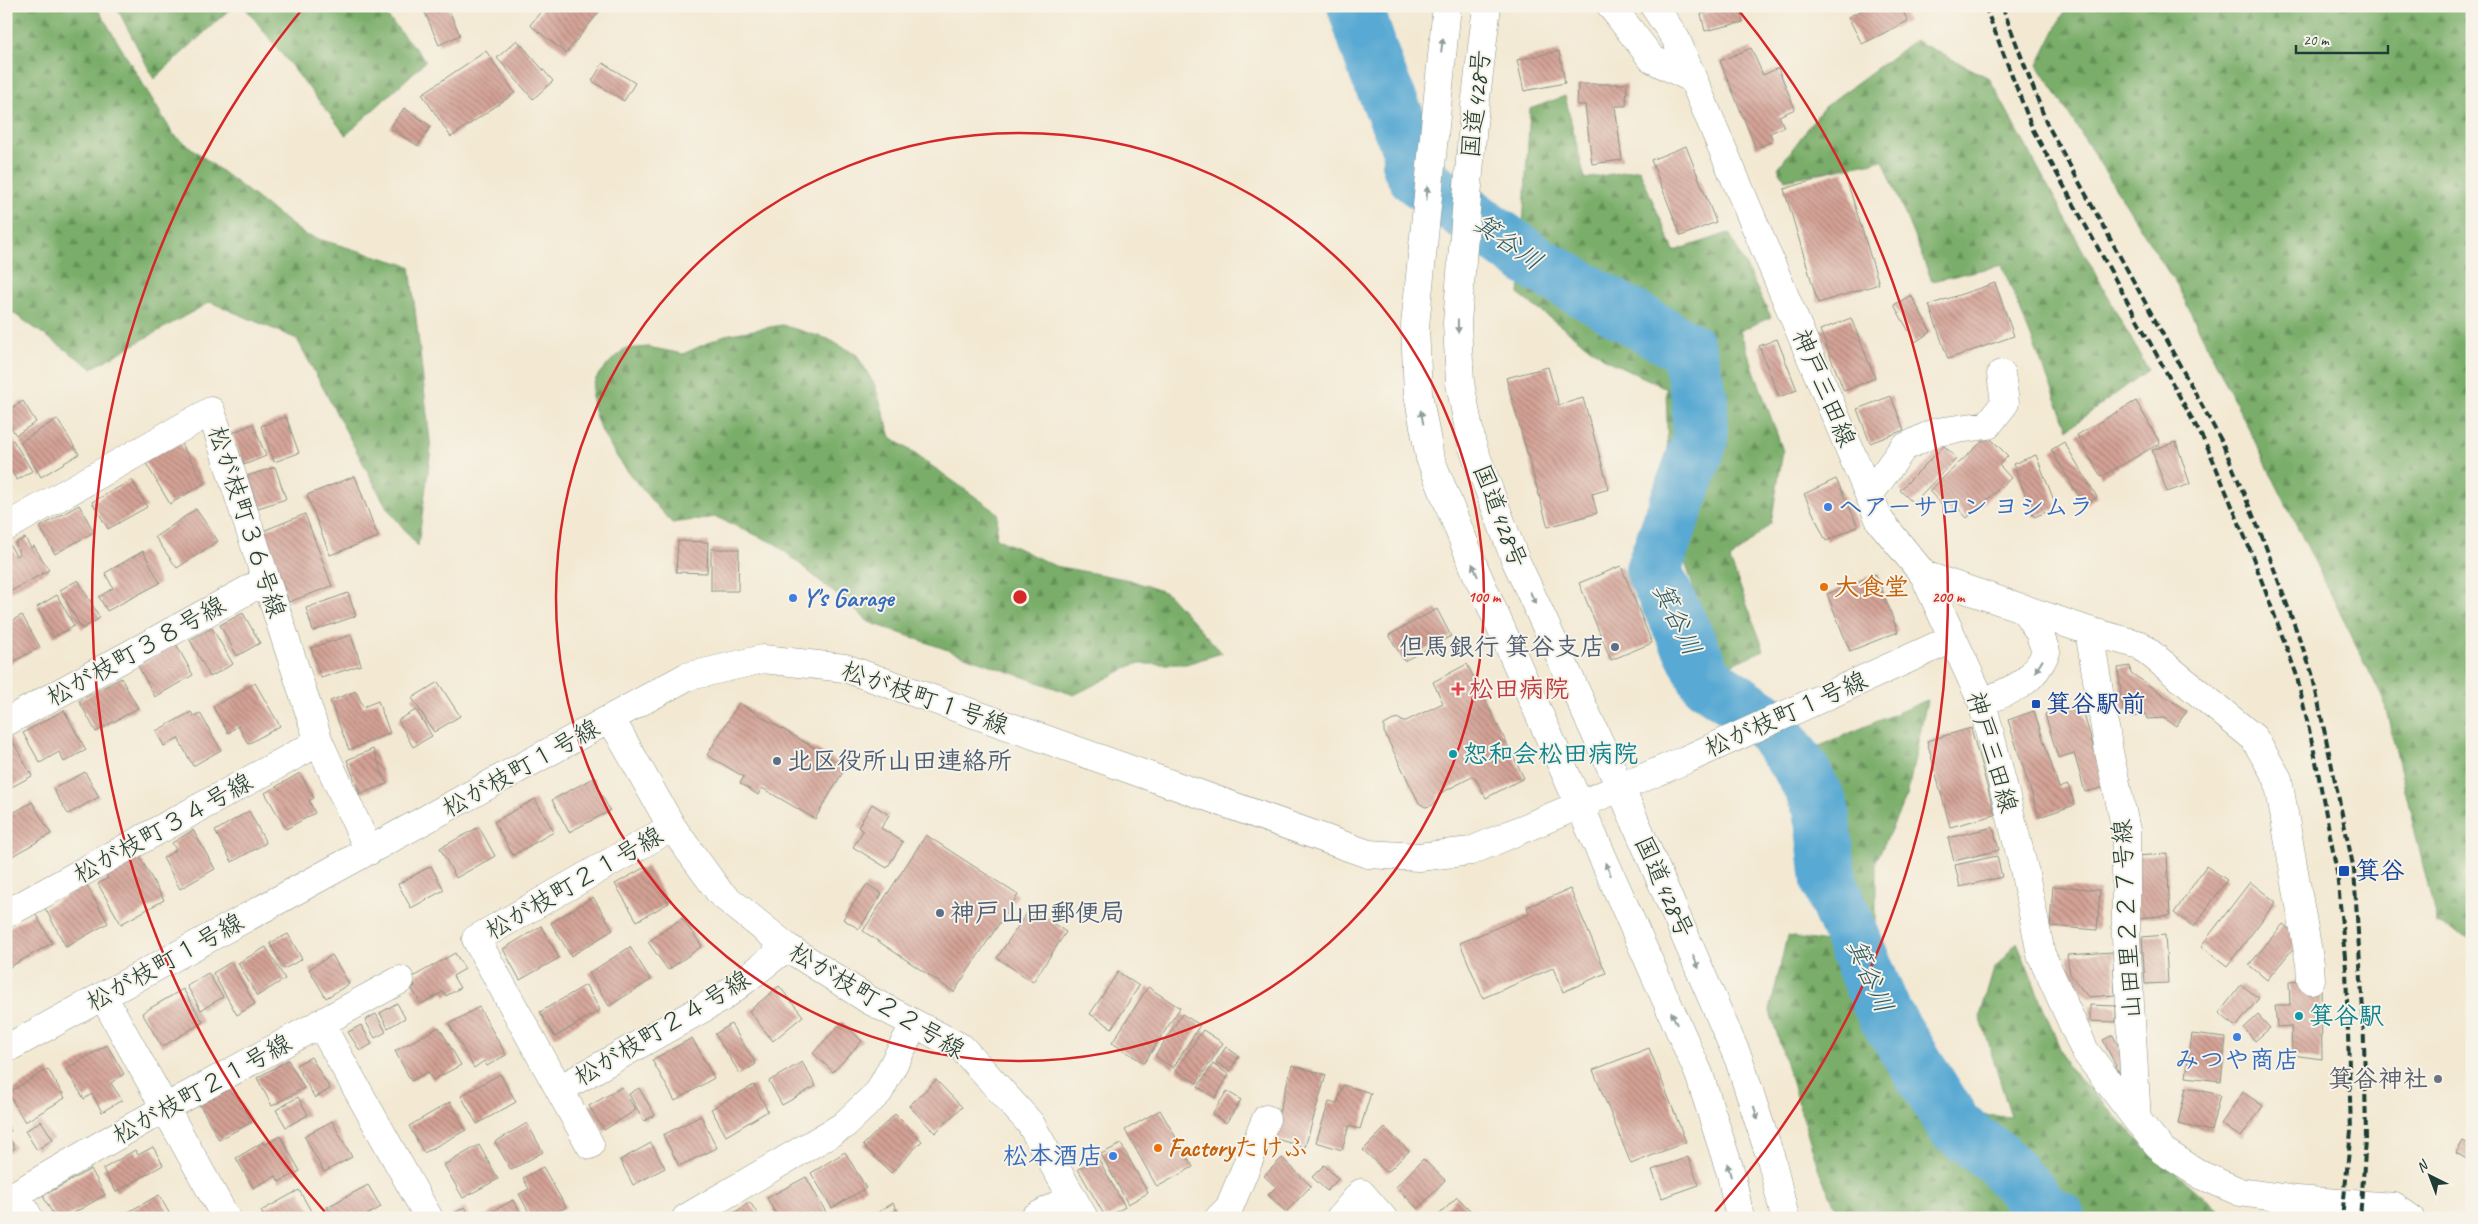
<svg xmlns="http://www.w3.org/2000/svg" width="2478" height="1224" font-family="Caveat,'Klee One',sans-serif">
	<defs>
		<pattern id="forest-firs" width="22" height="20" patternUnits="userSpaceOnUse" patternTransform="scale(1.25)"><rect width="22" height="20" fill="#79ad69"/><path d="M5 1l3.5 6h-7zM16 11l3.5 6h-7z" fill="#638e57"/></pattern>
		<pattern id="building-back-hatch" width="6" height="6" patternUnits="userSpaceOnUse" patternTransform="scale(1.25)"><rect width="6" height="6" fill="#d4a195"/><path d="M-1 5l2 2M0 0l6 6M5-1l2 2" fill="none" stroke="#ab847a"/></pattern>
	</defs>
	<rect width="100%" height="100%" fill="#f7f3e8"/>
	<filter id="ink" filterUnits="userSpaceOnUse"><feTurbulence type="fractalNoise" baseFrequency=".02" numOctaves="2"/><feDisplacementMap in="SourceGraphic" scale="10" xChannelSelector="R" yChannelSelector="G"/><feConvolveMatrix kernelMatrix="1 2 1 2 8 2 1 2 1" color-interpolation-filters="sRGB"/></filter>
	<filter id="wash" filterUnits="userSpaceOnUse"><feTurbulence type="fractalNoise" baseFrequency=".0096" numOctaves="4" result="noise"/><feDisplacementMap in="SourceGraphic" scale="20" xChannelSelector="R" yChannelSelector="G"/><feGaussianBlur stdDeviation="1.12" result="paint"/><feColorMatrix in="noise" values="0 0 0 0 0 0 0 0 0 0 0 0 0 0 0 0 0 1.4 0 .05"/><feComposite in="paint" operator="in"/></filter>
	<g filter="url(#wash)">
		<rect width="100%" height="100%" fill="#f3e9d3"/>
		<path fill="url(#forest-firs)" stroke="#4c754e" d="M6 6H96L173 134 305 235 410 266 431 449 418 546 387 508 297 339 210 302 92 368 6 308Z
			M116 6H233L154 79Z
			M244 6H378L426 61 346 135Z
			M2067 6H2450L2472 11V939L2437 924 2384 701 2179 289 2038 65Z
			M1915 40 1989 78 2148 370 2068 429 2002 265 1932 281 1883 160 1785 180 1778 168 1824 107Z
			M1565 96 1585 179 1639 169 1674 251 1729 233 1771 317 1740 331 1783 451 1771 523 1730 560 1764 650 1721 669 1685 562 1646 540 1668 464 1666 388 1607 360 1519 295 1530 109Z
			M782 325 828 339 857 355 875 386 891 437 998 513 996 538 1055 566 1130 580 1167 593 1222 653 1186 664H1135L1074 695 869 622 776 544 716 517 672 523C647 495 572 418 597 377 603 367 615 358 624 349L648 347 683 354 725 335Z
			M1927 700 1907 796 1876 861V953L1870 1032 1919 1111 2011 1117 1980 1016 1994 969 2017 942 2067 1066 2144 1145 2222 1213 2221 1218H1841L1820 1174 1770 1011 1787 936 1839 944 1845 893 1830 786 1808 751Z"/>
		<g fill="none" stroke-linecap="round" stroke-linejoin="round">
			<path stroke="#59a9d3" stroke-width="56" d="M1355 6 1377 72 1413 156 1410 166 1416 177 1531 260 1688 349 1700 399V441L1653 570 1707 681 1764 719 1802 770 1821 808 1829 882 1884 1013 1956 1128 1997 1158 2043 1209 2057 1218"/>
		</g>
		<g id="blocks">
			<path fill="url(#building-back-hatch)" d="M422 6H447L460 35 439 45Z
				M538 6H604L566 53 530 25 542 10Z
				M1734 6H1739L1743 22 1705 31 1701 14Z
				M1870 6H1900L1908 21 1862 44 1848 17Z
				M517 40 553 81 533 99 497 58Z
				M1751 48 1763 75 1778 68 1795 109 1779 116 1784 127 1770 133 1773 141 1756 148 1720 61Z
				M486 51 515 93 451 137 422 94Z
				M1559 51 1565 83 1524 91 1517 60Z
				M603 63 635 83 624 101 592 81Z
				M1578 84H1627L1626 106H1615L1622 160 1592 164 1585 105H1577Z
				M404 108 431 126 418 146 390 128Z
				M1686 146 1716 222 1681 236 1651 160Z
				M1844 171 1879 284 1818 303 1784 189Z
				M1995 283 2014 336 1948 359 1929 305Z
				M1911 295 1931 332 1915 342 1894 305Z
				M1851 318 1875 378 1844 391 1820 330Z
				M1777 339 1797 390 1779 397 1759 346Z
				M1548 367 1559 405 1583 398 1609 489 1592 494 1597 513 1548 527 1506 378Z
				M1891 396 1904 430 1870 443 1857 409Z
				M23 401 36 422 16 435 6 420V411Z
				M2136 401 2160 443 2101 477 2077 435Z
				M286 417 299 453 274 462 261 426Z
				M57 419 79 454 41 477 20 442Z
				M253 424 266 456 244 465 232 433Z
				M1988 436 2008 456 1999 465 2011 478 1967 518 1956 506 1949 512 1929 491Z
				M178 439 205 483 170 504 144 460Z
				M13 440 32 471 17 480 6 464V444Z
				M2064 442 2097 497 2084 505 2051 450Z
				M2176 442 2190 484 2167 492 2152 450Z
				M1944 446 1957 458 1913 503 1900 490Z
				M2036 455 2057 508 2034 517 2013 464Z
				M275 467 286 499 258 508 247 476Z
				M355 476 378 537 330 555 307 495Z
				M1836 479 1858 526 1826 541 1804 494Z
				M132 480 147 507 108 529 92 502Z
				M79 505 94 532 55 554 40 527Z
				M196 509 218 541 177 568 155 537Z
				M305 514 332 586 289 602 263 531Z
				M25 538 31 548 34 546 49 570 6 594V547L10 545 16 556 20 554 15 543Z
				M678 541 708 542 707 573 676 572Z
				M711 549H739L738 591H711Z
				M143 551 160 583 107 611 99 597 113 588 105 573Z
				M1621 566 1652 643 1611 660 1579 583Z
				M1876 574 1898 632 1850 651 1827 594Z
				M78 580 100 618 82 629 60 590Z
				M348 593 356 616 313 631 306 608Z
				M57 595 74 626 54 637 37 607Z
				M1437 609 1451 636 1404 661 1389 635Z
				M243 613 260 643 237 656 220 625Z
				M22 615 40 647 6 666V624Z
				M212 628 233 664 210 677 190 640Z
				M351 635 361 665 321 678 311 648Z
				M176 644 193 675 155 697 138 666Z
				M1467 664 1524 778 1486 798 1474 776 1439 794 1437 801 1431 806 1425 807 1419 803 1384 732V725L1397 718 1404 722 1443 703 1433 682Z
				M2130 666 2131 673 2187 711 2176 726 2164 718 2147 719 2146 714 2133 717 2132 710 2123 711 2118 668Z
				M121 678 138 708 96 732 79 701Z
				M438 682 460 716 434 732 412 698Z
				M255 683 280 726 248 744 238 726 228 733 213 707Z
				M356 691 363 707 378 701 390 733 349 750 330 701Z
				M739 703 846 767 815 819 762 788 758 795 740 783 744 777 707 755Z
				M2081 704 2105 787 2085 792 2074 753 2058 758 2045 714Z
				M64 710 86 750 64 762 59 752 40 763 23 733Z
				M416 710 432 736 413 747 398 720Z
				M2034 711 2059 788 2068 785 2075 805 2039 817 2008 720Z
				M191 712 194 716 200 713 221 750 193 766 178 738 164 746 156 731Z
				M1971 728 1995 815 1950 827 1927 741Z
				M9 735 32 776 6 790V736Z
				M373 749 387 784 360 794 347 760Z
				M85 772 99 797 68 814 53 789Z
				M300 773 314 798 309 801 315 813 286 829 265 793Z
				M593 778 610 811 569 832 552 800Z
				M535 799 554 832 513 855 494 822Z
				M32 802 51 834 7 859 6 817Z
				M872 804 889 815 881 828 903 842 887 868 853 847 863 831 858 827Z
				M249 811 266 843 232 862 215 831Z
				M479 827 495 856 456 878 440 848Z
				M1993 827 1999 850 1954 861 1948 838Z
				M193 830 215 869 180 889 163 858 176 850 172 843Z
				M926 835 1018 895 954 992 863 931Z
				M138 854 164 900 121 924 98 884 108 878 105 873Z
				M2167 854 2170 915 2139 918 2135 856Z
				M1997 856 2002 877 1960 887 1955 865Z
				M431 866 444 890 411 908 398 884Z
				M647 866 669 903 637 921 615 884Z
				M2206 866 2227 880 2194 927 2174 913Z
				M2250 882 2276 902 2227 966 2201 946Z
				M86 884 108 923 66 947 45 908Z
				M867 884 882 894 859 929 843 919Z
				M2053 886 2100 890 2097 930 2050 926Z
				M1570 889 1606 973 1563 992 1553 968 1483 998 1460 943 1529 914 1527 907Z
				M593 897 613 930 571 956 551 923Z
				M1030 908 1066 932 1033 982 997 958Z
				M35 913 52 943 8 968 6 964V929Z
				M682 918 702 946 668 970 648 942Z
				M2283 924 2301 939 2267 980 2249 965Z
				M541 926 559 958 520 980 503 949Z
				M288 934 302 959 284 969 270 943Z
				M2165 935 2168 983 2145 984 2142 937Z
				M266 947 285 979 257 996 238 963Z
				M630 947 651 980 609 1006 589 973Z
				M2113 952 2115 995 2088 997 2070 974 2067 955Z
				M455 953 465 969 453 976 460 988 446 996 443 992 421 1004 411 988 415 986 411 978Z
				M332 955 349 984 326 998 309 969Z
				M231 962 255 1004 237 1015 213 973Z
				M1118 972 1139 986 1112 1028 1090 1014Z
				M208 973 223 997 201 1010 187 986Z
				M2321 979 2322 1059 2292 1055 2291 1026 2277 1027 2275 1005H2290L2289 982Z
				M586 985 600 1010 555 1037 540 1012Z
				M2241 985 2259 998 2236 1027 2219 1013Z
				M779 986 803 1016 773 1041 749 1011Z
				M1148 987 1180 1008 1144 1063 1112 1043Z
				M183 989 203 1022 162 1047 142 1013Z
				M397 1003 405 1018 388 1028 380 1013Z
				M2090 1005 2116 1006V1022L2090 1021Z
				M479 1007 506 1055 487 1066 484 1061 474 1068 449 1024Z
				M376 1014 386 1032 375 1038 365 1020Z
				M1182 1014 1200 1025 1173 1068 1155 1056Z
				M2258 1015 2270 1028 2255 1041 2244 1028Z
				M842 1022 862 1041 833 1072 813 1053Z
				M731 1024 756 1064 740 1074 715 1034Z
				M361 1025 372 1044 360 1051 348 1032Z
				M439 1027 461 1065 433 1080 428 1072 411 1081 395 1051Z
				M1203 1030 1223 1043 1197 1083 1176 1070Z
				M2192 1034 2226 1038 2221 1081 2186 1077Z
				M2113 1035 2129 1069 2120 1074 2103 1040Z
				M692 1038 714 1078 675 1101 652 1060Z
				M107 1045 124 1074 111 1083 122 1100 102 1112 92 1094 84 1099 66 1069Z
				M1226 1047 1239 1056 1230 1071 1216 1062Z
				M1649 1048 1686 1142 1631 1164 1593 1070Z
				M311 1057 330 1089 315 1098 296 1065Z
				M288 1060 304 1088 272 1106 257 1078Z
				M802 1062 816 1086 782 1105 769 1081Z
				M1213 1064 1229 1075 1215 1098 1198 1087Z
				M1292 1065 1326 1075 1305 1147 1272 1138Z
				M48 1069 65 1098 25 1122 8 1093Z
				M500 1074 516 1102 477 1124 461 1096Z
				M936 1080 962 1107 935 1133 909 1106Z
				M231 1085 252 1122 219 1140 199 1103Z
				M754 1085 768 1111 726 1136 711 1109Z
				M1343 1085 1371 1093 1360 1129 1349 1126 1342 1150 1316 1142 1329 1102 1337 1104Z
				M622 1087 636 1110 604 1130 589 1106Z
				M2186 1087 2220 1095 2211 1131 2178 1124Z
				M639 1088 655 1115 644 1121 629 1094Z
				M1227 1091 1241 1100 1226 1123 1212 1114Z
				M2243 1092 2263 1106 2241 1137 2221 1124Z
				M298 1097 308 1115 286 1127 276 1110Z
				M450 1102 466 1130 424 1153 409 1126Z
				M1160 1110 1193 1167 1157 1187 1125 1130Z
				M895 1114 922 1141 891 1173 863 1145Z
				M701 1116 717 1148 679 1166 663 1135Z
				M41 1121 53 1139 37 1150 25 1131Z
				M332 1121 352 1157 324 1172 304 1136Z
				M6 1123 11 1131 7 1134 15 1148 6 1154Z
				M527 1123 543 1152 511 1170 495 1142Z
				M1385 1128 1409 1151 1387 1173 1363 1150Z
				M280 1136 300 1171 279 1182 276 1176 253 1188 236 1158 263 1142 264 1145Z
				M2463 1141 2472 1146V1162L2456 1153Z
				M651 1143 665 1168 633 1185 620 1160Z
				M1121 1144 1148 1193 1128 1204 1101 1154Z
				M479 1145 498 1179 463 1198 444 1165Z
				M153 1147 163 1165 116 1192 103 1169 135 1150 138 1155Z
				M845 1152 866 1188 832 1208 811 1173Z
				M1688 1157 1699 1185 1662 1198 1652 1170Z
				M1098 1158 1125 1207 1106 1218 1078 1169Z
				M1282 1158 1311 1186 1286 1212 1268 1195 1276 1187 1264 1176Z
				M1423 1159 1445 1180 1418 1209 1396 1187Z
				M1324 1165 1338 1179 1327 1191 1312 1177Z
				M543 1167 566 1207 546 1218H532L519 1194 529 1189 523 1178Z
				M91 1169 105 1195 65 1218H55L43 1196Z
				M806 1177 827 1214 820 1218H778L767 1198Z
				M368 1185 381 1207 362 1218H333L327 1207Z
				M299 1190 315 1218H265L261 1211Z
				M159 1195 172 1218H131L128 1212Z
				M1457 1197 1478 1218H1436Z
				M513 1200 524 1218H481Z
				M750 1202 760 1218H727Z
				M893 1203 901 1218H869Z
				M465 1207 471 1218H453L451 1215Z"/>
		</g>
	</g>
	<g filter="url(#ink)">
		<use href="#blocks" fill-opacity="0" stroke="#899384" stroke-width="1"/>
		<g fill="none" stroke-linecap="round" stroke-linejoin="round">
			<defs>
				<path id="minor" d="M1611 6 1652 59 1693 79
					M1654 6 1676 39 1880 521 1924 575 1982 702 2024 869 2041 954 2085 1051 2137 1120 2163 1151 2201 1175 2240 1192 2297 1200 2394 1207 2410 1218
					M1869 495 1903 448 1936 432 1988 425 2005 403 2001 374
					M6 527 211 411 319 742 369 851
					M1924 575 2089 631 2140 645 2254 738 2278 779 2310 964 2311 980
					M2089 631 2109 752 2126 830V938L2137 1120
					M1982 702C2012 690 2033 684 2046 652L2039 632 2023 608
					M611 719 672 827 720 893 787 947 869 1000 962 1048 1030 1123 1084 1218
					M6 722 266 580
					M6 914 319 742
					M103 996 226 1218
					M320 1023 429 1218
					M6 1049 686 677 763 659 845 668 1368 854 1419 857 1471 851 1685 760 1952 639
					M560 1089 723 997 787 947
					M590 1145 476 939 672 827
					M17 1194 29 1218
					M6 1200 165 1108 400 980
					M686 1218 843 1126 879 1092 914 1025
					M1034 1218 1072 1197
					M1219 1218 1229 1208 1266 1119
					M1340 1218 1361 1193 1383 1218"/>
				<path id="highway" d="M1447 6 1415 326 1418 394 1430 458 1476 572 1699 1074 1731 1174 1740 1218
					M1487 6 1473 123 1457 323 1460 383 1472 445 1515 559 1621 789 1739 1060 1772 1162 1785 1218"/>
			</defs>
			<use href="#minor" stroke="#899384" stroke-width="29"/>
			<use href="#highway" stroke="#899384" stroke-width="29"/>
			<use href="#minor" stroke="#fff" stroke-width="28"/>
			<use href="#highway" stroke="#fff" stroke-width="28"/>
			<path stroke="#1f3d34" stroke-width="4" stroke-dasharray="8 4" stroke-linecap="butt" d="M1985 6 2033 130 2208 448 2249 547 2296 673 2314 751 2337 872 2346 968 2351 1131 2342 1218
				M2002 6 2047 124 2221 440 2263 539 2312 673 2354 870 2363 1011 2365 1077 2366 1140 2360 1218"/>
		</g>
		<defs><path id="oneway-solid" d="M-6-.8H1V-3.2L6.5 0L1 3.2V.8H-6Z" transform="scale(1.25)"/></defs>
		<g fill="#8f9e9a">
			<use href="#oneway-solid" transform="translate(1442 45) rotate(-83)"/>
			<use href="#oneway-solid" transform="translate(1427 193) rotate(-85)"/>
			<use href="#oneway-solid" transform="translate(1458 326) rotate(89)"/>
			<use href="#oneway-solid" transform="translate(1422 417) rotate(-101)"/>
			<use href="#oneway-solid" transform="translate(1475 570) rotate(-113)"/>
			<use href="#oneway-solid" transform="translate(1533 598) rotate(65)"/>
			<use href="#oneway-solid" transform="translate(2039 666) rotate(122)"/>
			<use href="#oneway-solid" transform="translate(1608 869) rotate(-114)"/>
			<use href="#oneway-solid" transform="translate(1696 962) rotate(66)"/>
			<use href="#oneway-solid" transform="translate(1674 1018) rotate(-114)"/>
			<use href="#oneway-solid" transform="translate(1756 1113) rotate(72)"/>
			<use href="#oneway-solid" transform="translate(1729 1170) rotate(-106)"/>
		</g>
	</g>
	<g fill="none" stroke="#d62828" stroke-width="2.5">
		<circle cx="1020" cy="597" r="464"/>
		<path d="M325 1212A928 928 0 0 1 304 7M1736 7A928 928 0 0 1 1715 1212"/>
	</g>
	<g fill="#3f7fe0" stroke="#f7f3e8" stroke-width="2">
		<circle cx="1828" cy="507" r="5"/>
		<circle cx="793" cy="598" r="5"/>
		<circle cx="2237" cy="1037" r="5"/>
		<circle cx="1113" cy="1156" r="5"/>
	</g>
	<g fill="#e8710a" stroke="#f7f3e8" stroke-width="2">
		<circle cx="1824" cy="587" r="5"/>
		<circle cx="1158" cy="1148" r="5"/>
	</g>
	<g fill="#5c6f8a" stroke="#f7f3e8" stroke-width="2">
		<circle cx="1615" cy="647" r="5"/>
		<circle cx="777" cy="761" r="5"/>
		<circle cx="940" cy="913" r="5"/>
	</g>
	<path fill="#e0444e" stroke="#f7f3e8" stroke-width="2" d="M1455.5 681.5h5v5h5v5h-5v5h-5v-5h-5v-5h5z"/>
	<g fill="#1a4fb4" stroke="#f7f3e8" stroke-width="2">
		<rect x="2031" y="699" width="10" height="10" rx="2.5"/>
		<rect x="2338" y="865" width="12" height="12" rx="2.5"/>
	</g>
	<g fill="#0f9aa8" stroke="#f7f3e8" stroke-width="2">
		<circle cx="1453" cy="754" r="5"/>
		<circle cx="2299" cy="1016" r="5"/>
	</g>
	<circle fill="#6b7280" stroke="#f7f3e8" stroke-width="2" cx="2438" cy="1079" r="5"/>
	<g text-anchor="middle" dominant-baseline="central" stroke-width="4" stroke-linejoin="round" paint-order="stroke">
		<g font-size="25" fill="#1f3d34" stroke="#f7f3e8">
			<text transform="translate(1476 104) rotate(-84)">国道428号</text>
			<text transform="translate(1824 388) rotate(67)">神戸三田線</text>
			<text transform="translate(1500 516) rotate(69)">国道428号</text>
			<text transform="translate(247 522) rotate(72)">松が枝町３６号線</text>
			<text transform="translate(136 651) rotate(-29)">松が枝町３８号線</text>
			<text transform="translate(925 698) rotate(19)">松が枝町１号線</text>
			<text transform="translate(1786 714) rotate(-24)">松が枝町１号線</text>
			<text transform="translate(1992 752) rotate(74)">神戸三田線</text>
			<text transform="translate(521 768) rotate(-29)">松が枝町１号線</text>
			<text transform="translate(163 828) rotate(-29)">松が枝町３４号線</text>
			<text transform="translate(574 883) rotate(-30)">松が枝町２１号線</text>
			<text transform="translate(1664 887) rotate(66)">国道428号</text>
			<text transform="translate(2127 919) rotate(-93)">山田里２２７号線</text>
			<text transform="translate(165 962) rotate(-29)">松が枝町１号線</text>
			<text transform="translate(877 1001) rotate(31)">松が枝町２２号線</text>
			<text transform="translate(662 1028) rotate(-31)">松が枝町２４号線</text>
			<text transform="translate(202 1089) rotate(-29)">松が枝町２１号線</text>
		</g>
		<g font-size="25" font-weight="bold" fill="#366cbe" stroke="#f7f3e8" text-anchor="start">
			<text x="1838" y="507">ヘアーサロン ヨシムラ</text>
			<text x="803" y="598">Y's Garage</text>
			<text x="2237" y="1060" text-anchor="middle">みつや商店</text>
			<text x="1103" y="1156" text-anchor="end">松本酒店</text>
		</g>
		<g font-size="25" font-weight="bold" fill="#c56008" stroke="#f7f3e8" text-anchor="start">
			<text x="1834" y="587">大食堂</text>
			<text x="1168" y="1148">Factoryたけふ</text>
		</g>
		<g font-size="25" font-weight="bold" fill="#4e5e75" stroke="#f7f3e8" text-anchor="start">
			<text x="1605" y="647" text-anchor="end">但馬銀行 箕谷支店</text>
			<text x="787" y="761">北区役所山田連絡所</text>
			<text x="950" y="913">神戸山田郵便局</text>
		</g>
		<g font-size="25" font-weight="bold" fill="#be3a42" stroke="#f7f3e8" text-anchor="start">
			<text x="1469" y="689">松田病院</text>
		</g>
		<g font-size="25" font-weight="bold" fill="#164399" stroke="#f7f3e8" text-anchor="start">
			<text x="2046" y="704">箕谷駅前</text>
			<text x="2355" y="871">箕谷</text>
		</g>
		<g font-size="25" font-weight="bold" fill="#0d838f" stroke="#f7f3e8" text-anchor="start">
			<text x="1463" y="754">恕和会松田病院</text>
			<text x="2309" y="1016">箕谷駅</text>
		</g>
		<g font-size="25" font-weight="bold" fill="#5b616d" stroke="#f7f3e8" text-anchor="end">
			<text x="2428" y="1079">箕谷神社</text>
		</g>
		<g font-size="26" font-style="italic" fill="#305d64" stroke="#f7f3e8">
			<text transform="translate(1508 242) rotate(35)">箕谷川</text>
			<text transform="translate(1677 619) rotate(64)">箕谷川</text>
			<text transform="translate(1870 976) rotate(66)">箕谷川</text>
		</g>
	</g>
	<circle cx="1020" cy="597" r="8" fill="#d62828" stroke="#f7f3e8" stroke-width="2.5"/>
	<g font-size="15" text-anchor="middle" font-weight="bold" fill="#d62828" stroke="#f7f3e8" stroke-width="4" stroke-linejoin="round" paint-order="stroke">
		<text x="1484" y="602">100 m</text>
		<text x="1948" y="602">200 m</text>
	</g>
	<rect width="2478" height="1224" fill="none" stroke="#f7f3e8" stroke-width="25"/>
	<g transform="translate(2430 1176) rotate(318)" stroke="#f7f3e8" stroke-width="4" paint-order="stroke">
	<path d="M0-4L9 19L0 12L-9 19Z" fill="#1f3d34"/>
	<text y="-8" font-size="14" font-weight="bold" text-anchor="middle" fill="#1f3d34">N</text>
	</g>
	<path d="M2296 45v8h92v-8" fill="none" stroke="#1f3d34" stroke-width="2.5"/>
	<text x="2303" y="45" font-size="15" fill="#1f3d34" stroke="#f7f3e8" stroke-width="4" paint-order="stroke">20 m</text>
</svg>
